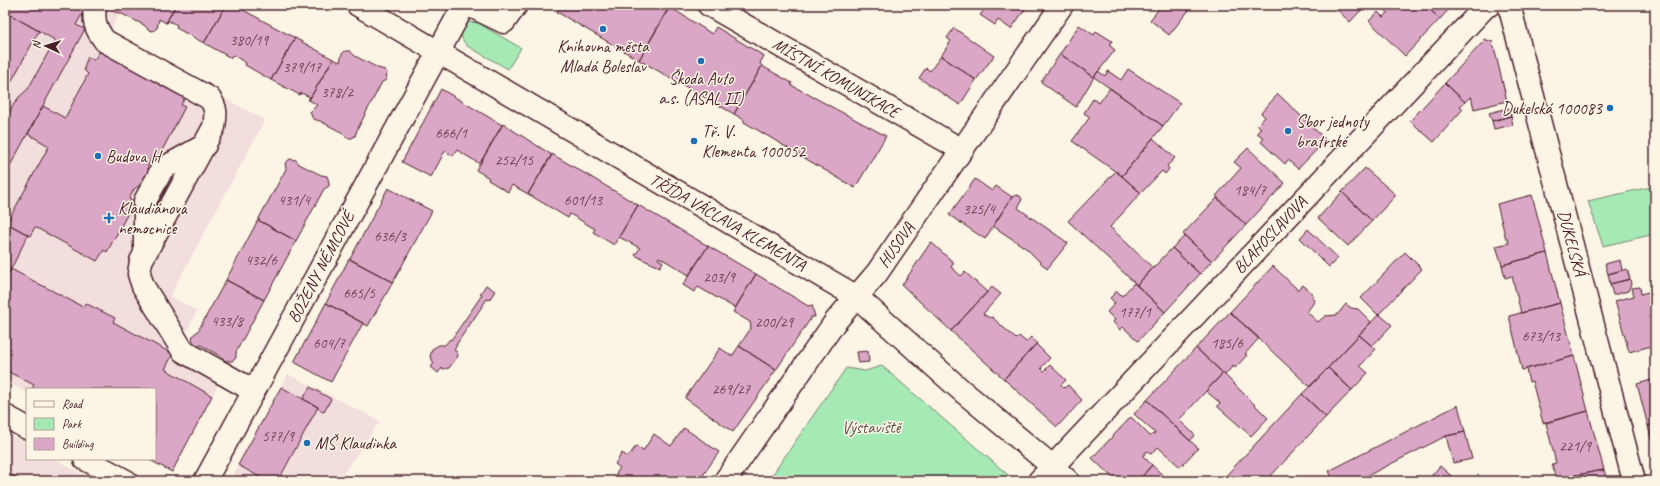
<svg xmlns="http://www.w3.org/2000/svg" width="1660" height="486" font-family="Caveat,sans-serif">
	<rect width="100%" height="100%" fill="#fcf5e5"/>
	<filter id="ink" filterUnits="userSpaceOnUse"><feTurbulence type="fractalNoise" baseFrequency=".025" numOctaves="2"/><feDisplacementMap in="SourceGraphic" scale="8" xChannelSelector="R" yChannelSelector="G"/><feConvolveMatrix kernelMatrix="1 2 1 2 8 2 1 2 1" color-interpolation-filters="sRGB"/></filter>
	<g filter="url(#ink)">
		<path fill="#f2dedc" d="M5 5H110L114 12 120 13 108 36 265 120 170 296 197 311 185 336 192 340 196 345 185 367 218 385 172 472 148 459H155V389H27V393L5 381Z
			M288 374 380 421 338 481H235L231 479Z
			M5 432 27 444V459H55L94 481H5Z"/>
		<path fill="#a5eab5" stroke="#788470" d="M470 22 478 23 521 48 508 69 467 46C459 37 459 28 470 22Z
			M1655 186V234L1603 246 1588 201Z
			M882 366 1015 481H768L846 368 865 371Z"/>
		<path fill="#daa8c6" stroke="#4a1f2b" d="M5 5H87L76 25 85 29 5 175V132L8 118 12 107 19 97 28 89 55 40 5 12Z
			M176 5H226L204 43 176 28 177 25 169 21 167 23H166Z
			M176 5 166 23 159 19 157 28 153 31 149 30 144 25 120 13 114 12 111 6Z
			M226 5H234L295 38 271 80 245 65 246 63 233 55 231 58 204 43Z
			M562 5H670L639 60 557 12Z
			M977 5H1028L1011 29 998 20 995 25 980 15 984 10Z
			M1162 5H1193L1169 35 1150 20Z
			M1332 5H1363L1365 6 1350 22Z
			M1385 5H1425L1440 19 1405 56 1369 21 1378 12 1383 17 1388 13 1383 7Z
			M1425 5H1453L1440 19Z
			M670 7 712 34 716 27 764 56 760 63 762 66 734 114 639 60Z
			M5 12 39 31 5 93Z
			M1079 25 1094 35 1096 31 1112 41 1109 45 1115 50 1094 77 1060 54Z
			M954 28 994 56 976 80 941 56 951 41 947 38Z
			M295 38 333 59 309 100H308L310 97 301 93 300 95 271 80Z
			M1484 39 1493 42 1492 46 1494 47 1507 101 1474 109 1471 96 1465 102 1445 83 1481 44H1483Z
			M100 51 131 68 187 94 181 105 185 107 158 158 153 155 148 165V173L142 184 134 189 129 199 134 202 107 252 104 250 97 261 35 227 30 236 7 223 49 146 28 134 43 106 65 118 88 74 84 70 85 64 88 57 94 60Z
			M345 51H350L355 56 378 68 385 70 387 73 386 80 382 82 357 130 355 136 352 138H347L343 133 320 121 313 119 310 112 317 105 309 100 333 59 340 62 342 54Z
			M1060 54 1094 77 1076 107 1041 82Z
			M941 56 976 80 960 105 919 78 926 68 930 71Z
			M762 66 792 83 791 85 886 136 855 188 744 122V120L734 114Z
			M1128 69 1180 103 1163 126 1094 77 1098 71 1105 76 1108 71 1121 80Z
			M1445 83 1465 102 1460 106 1463 109 1434 142 1410 121Z
			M1110 88 1163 126 1122 176 1072 141 1090 117 1084 113 1093 99 1099 103Z
			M441 89 502 125 480 164 457 150 453 156 445 151 431 177 402 162Z
			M1278 94 1326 140 1298 169 1288 160 1285 164 1261 142 1264 138 1257 133 1261 128 1257 125 1265 117 1261 113Z
			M1509 108 1511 116 1492 121 1489 113Z
			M1511 116 1513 125 1494 129 1492 121Z
			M503 124 552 155 528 194 512 185 508 192 488 180 489 178 476 170Z
			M1153 138 1175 158 1167 166 1169 169 1165 174 1162 171 1141 193 1122 176Z
			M1248 148 1285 183 1246 225 1216 196 1241 168 1234 162Z
			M552 154 638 205 614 245 593 232 595 229 570 214 568 218 528 194Z
			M290 159 296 160 299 164 321 175 327 176 329 182V186L324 189 296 241 258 220 286 169 285 163Z
			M1365 168 1396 195 1372 221 1342 192Z
			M1116 171 1141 193 1110 227 1153 268 1137 285 1068 221Z
			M975 179 992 191 996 186 1012 197 985 239 949 215Z
			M388 188 432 211 393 282 350 259Z
			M1342 192 1372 221 1348 246 1318 218Z
			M1016 195 1020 196 1022 199 1018 208 1068 243 1047 269 1027 249 993 226 1012 197Z
			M1532 195 1547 253 1502 265 1496 246 1509 243 1507 238 1506 239 1497 204Z
			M1217 198 1246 225 1212 261 1183 234Z
			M638 205 708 246 689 275 659 257 658 259 663 262 660 267 644 260 635 255 640 248 619 237Z
			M258 220 296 241 264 300 226 280Z
			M5 222 28 235 5 281Z
			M1308 229 1338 258 1329 267 1300 238Z
			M1185 236 1212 261 1200 274 1172 248Z
			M931 242 954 263 951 267 961 276 965 272 987 292 951 331 902 285Z
			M708 246 756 274 735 308 698 287 694 292 683 285Z
			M1172 248 1200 274 1165 312 1137 285Z
			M1405 252 1422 269 1378 315 1361 298Z
			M1547 253 1560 303 1521 313 1512 276 1505 278 1502 265Z
			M349 259 393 282 368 326 326 303Z
			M1620 260 1622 270 1608 274 1605 264Z
			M1273 266 1298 290 1303 285 1312 293 1314 302 1307 312 1318 322 1325 316 1337 315 1346 304 1351 308 1358 309 1371 322 1310 387 1230 312Z
			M11 269 83 307 85 303 115 318 113 322 173 354 165 369 212 396 172 472 148 459H155V389H32L34 385 5 370V281Z
			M1627 269 1630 279 1610 284 1608 274Z
			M756 274 808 306 812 305 815 317H811V318L776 370 739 346 751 328 750 322 733 312Z
			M1630 279 1631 284 1628 291 1613 295 1610 284Z
			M226 280 264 300 236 352V358L232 361H225L222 357 201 345H196L192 340 193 335 198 331Z
			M1134 283 1165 312 1138 341 1123 327 1120 330 1113 322 1115 320 1107 312 1115 303 1110 298 1117 291 1122 296Z
			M486 285 495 291 489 300 487 299 456 345H457L454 350 457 352 458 356 449 368 444 369 442 368 438 373 431 367 434 363 430 357 432 349 439 345H445L450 339 451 340 482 295 480 294Z
			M992 287 1001 294 983 314 990 318 992 317 1016 339 1019 336 1026 342 1031 337 1037 343 1004 379 951 331Z
			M1640 287 1641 294 1655 290V345L1629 352 1615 301 1634 296 1632 288Z
			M326 303 363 323 331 382 294 362Z
			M1560 303 1574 356 1522 370 1509 316Z
			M1230 312 1259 338 1245 354 1247 355 1235 368 1233 366 1225 375 1196 348Z
			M1379 314 1392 325 1372 346 1359 335Z
			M1359 335 1376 349 1360 366 1368 373 1352 390 1328 368Z
			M1036 344 1050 358 1041 368 1044 371 1050 365 1053 368 1066 380 1061 385 1064 388 1068 385 1082 400 1057 427 1004 379Z
			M739 346 776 370 733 432 685 398 720 348 732 356Z
			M1196 348 1223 373 1179 420 1195 435 1190 441 1147 400Z
			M868 351 869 362 859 363 857 352Z
			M1574 356 1588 411 1543 423 1532 381 1529 382 1526 369Z
			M1328 368 1352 390 1326 417 1302 394Z
			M1223 373 1268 418 1251 436 1217 406 1220 403 1206 391Z
			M1655 379V424L1648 426 1637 384Z
			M281 387 318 407 278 481H267L238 465Z
			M310 387 331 399 324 412 317 408 318 407 303 399Z
			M1302 394 1326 417 1266 481H1221Z
			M1147 400 1198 448 1180 467 1158 447 1151 454 1147 451 1143 456 1152 465 1138 481H1116L1092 458 1131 417 1150 436 1155 433 1134 414Z
			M1458 405 1465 432 1446 436 1357 481H1334L1329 471Z
			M1588 411 1604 470 1571 476 1556 481 1552 464 1556 463 1546 423Z
			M1655 424V455L1648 426Z
			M684 428 719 452 699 481H611L620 468 615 464 622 453 628 457 636 446 643 451 654 434 671 446Z
			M1465 432 1472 459 1453 463 1446 436Z
			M1152 465 1169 481H1138Z
			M1440 466 1457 481H1427Z
			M1604 470 1607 481H1558L1571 476Z
			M5 471 23 481H5Z"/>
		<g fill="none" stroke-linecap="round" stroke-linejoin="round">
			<defs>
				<path id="minor" d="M95 5C93 21 95 28 105 41L209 98C217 107 216 115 214 127L141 261 139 274 143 286 183 351 254 391
					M358 5 857 297 961 390 1052 466 1068 481
					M469 5 504 22 516 5
					M709 5 962 150
					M1509 5 1634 481
					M145 253V201L157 179 162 169 205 145
					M5 416 27 428
					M85 459 126 481
					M205 481 464 5
					M725 481 835 322 877 273 892 251 1062 5
					M1039 481 1485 7 1489 5"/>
			</defs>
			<use href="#minor" stroke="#4a1f2b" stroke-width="25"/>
			<use href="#minor" stroke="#fcf5e5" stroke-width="22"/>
		</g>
	</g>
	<g fill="#1f6fb2" stroke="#fcf5e5" stroke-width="1.5">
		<circle cx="603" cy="29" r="4"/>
		<circle cx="701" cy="61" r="4"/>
		<circle cx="1610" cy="108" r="4"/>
		<circle cx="1288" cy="131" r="4"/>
		<circle cx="694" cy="141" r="4"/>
		<circle cx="98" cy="156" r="4"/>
		<path d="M107 212h4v4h4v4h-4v4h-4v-4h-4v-4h4z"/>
		<circle cx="307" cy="443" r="4"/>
	</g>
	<g text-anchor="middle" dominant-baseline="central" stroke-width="3" stroke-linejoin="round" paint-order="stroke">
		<g font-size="15" fill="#6e4152">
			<text x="249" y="40">380/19</text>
			<text x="302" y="67">379/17</text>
			<text x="337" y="92">378/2</text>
			<text x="451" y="133">666/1</text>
			<text x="514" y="160">252/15</text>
			<text x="1250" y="190">184/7</text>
			<text x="294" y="200">431/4</text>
			<text x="583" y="200">601/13</text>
			<text x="979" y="209">325/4</text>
			<text x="390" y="236">636/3</text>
			<text x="261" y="260">432/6</text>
			<text x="719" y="277">203/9</text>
			<text x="359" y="293">665/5</text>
			<text x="1135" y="312">177/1</text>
			<text x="227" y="321">433/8</text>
			<text x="774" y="322">200/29</text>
			<text x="1541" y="336">673/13</text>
			<text x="329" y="343">604/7</text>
			<text x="1227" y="343">185/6</text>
			<text x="731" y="389">269/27</text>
			<text x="278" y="436">577/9</text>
			<text x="1575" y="446">221/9</text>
		</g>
		<g font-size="17" fill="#4a1f2b" stroke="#fcf5e5" text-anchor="start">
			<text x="603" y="46" text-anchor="middle">Knihovna města<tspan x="603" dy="20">Mladá Boleslav</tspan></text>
			<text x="701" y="78" text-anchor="middle">Škoda Auto<tspan x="701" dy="20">a.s. (ASAL II)</tspan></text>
			<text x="1602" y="108" text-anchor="end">Dukelská 100083</text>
			<text x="1296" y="121">Sbor jednoty<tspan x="1296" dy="20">bratrské</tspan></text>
			<text x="702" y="131">Tř. V.<tspan x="702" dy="20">Klementa 100052</tspan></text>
			<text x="106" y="156">Budova H</text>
			<text x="118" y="208">Klaudiánova<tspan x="118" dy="20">nemocnice</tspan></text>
			<text x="315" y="443">MŠ Klaudinka</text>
		</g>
		<g font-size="17" fill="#4a1f2b" stroke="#fcf5e5">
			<text transform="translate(836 78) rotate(30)">MÍSTNÍ KOMUNIKACE</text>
			<text transform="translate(728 222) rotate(30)">TŘÍDA VÁCLAVA KLEMENTA</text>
			<text transform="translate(1270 235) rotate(-47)">BLAHOSLAVOVA</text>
			<text transform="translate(1572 243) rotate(75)">DUKELSKÁ</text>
			<text transform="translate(896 245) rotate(-55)">HUSOVA</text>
			<text transform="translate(321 267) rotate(-62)">BOŽENY NĚMCOVÉ</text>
		</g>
		<g font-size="17" fill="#61524e" stroke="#fcf5e5">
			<text x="871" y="427">Výstaviště</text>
		</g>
	</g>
	<rect width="1660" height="486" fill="none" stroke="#fcf5e5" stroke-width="20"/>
	<rect x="10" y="10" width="1640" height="466" fill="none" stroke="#4a1f2b" stroke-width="1.5" filter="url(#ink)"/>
	<rect x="26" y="388" width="130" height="72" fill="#fcf5e5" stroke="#b59f9b"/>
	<rect x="34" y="401" width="20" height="6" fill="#fcf5e5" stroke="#b59f9b"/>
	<text x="62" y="408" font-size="12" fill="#4a1f2b">Road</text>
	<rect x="34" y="418" width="20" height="12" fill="#a5eab5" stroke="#b59f9b"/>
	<text x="62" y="428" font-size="12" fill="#4a1f2b">Park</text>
	<rect x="34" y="438" width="20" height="12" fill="#daa8c6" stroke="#b59f9b"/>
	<text x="62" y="448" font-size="12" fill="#4a1f2b">Building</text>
	<g transform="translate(46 46) rotate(274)" stroke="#fcf5e5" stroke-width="3" paint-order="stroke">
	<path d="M0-3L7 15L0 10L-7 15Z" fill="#4a1f2b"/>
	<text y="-6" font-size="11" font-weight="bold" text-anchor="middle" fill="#4a1f2b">N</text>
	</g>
</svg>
